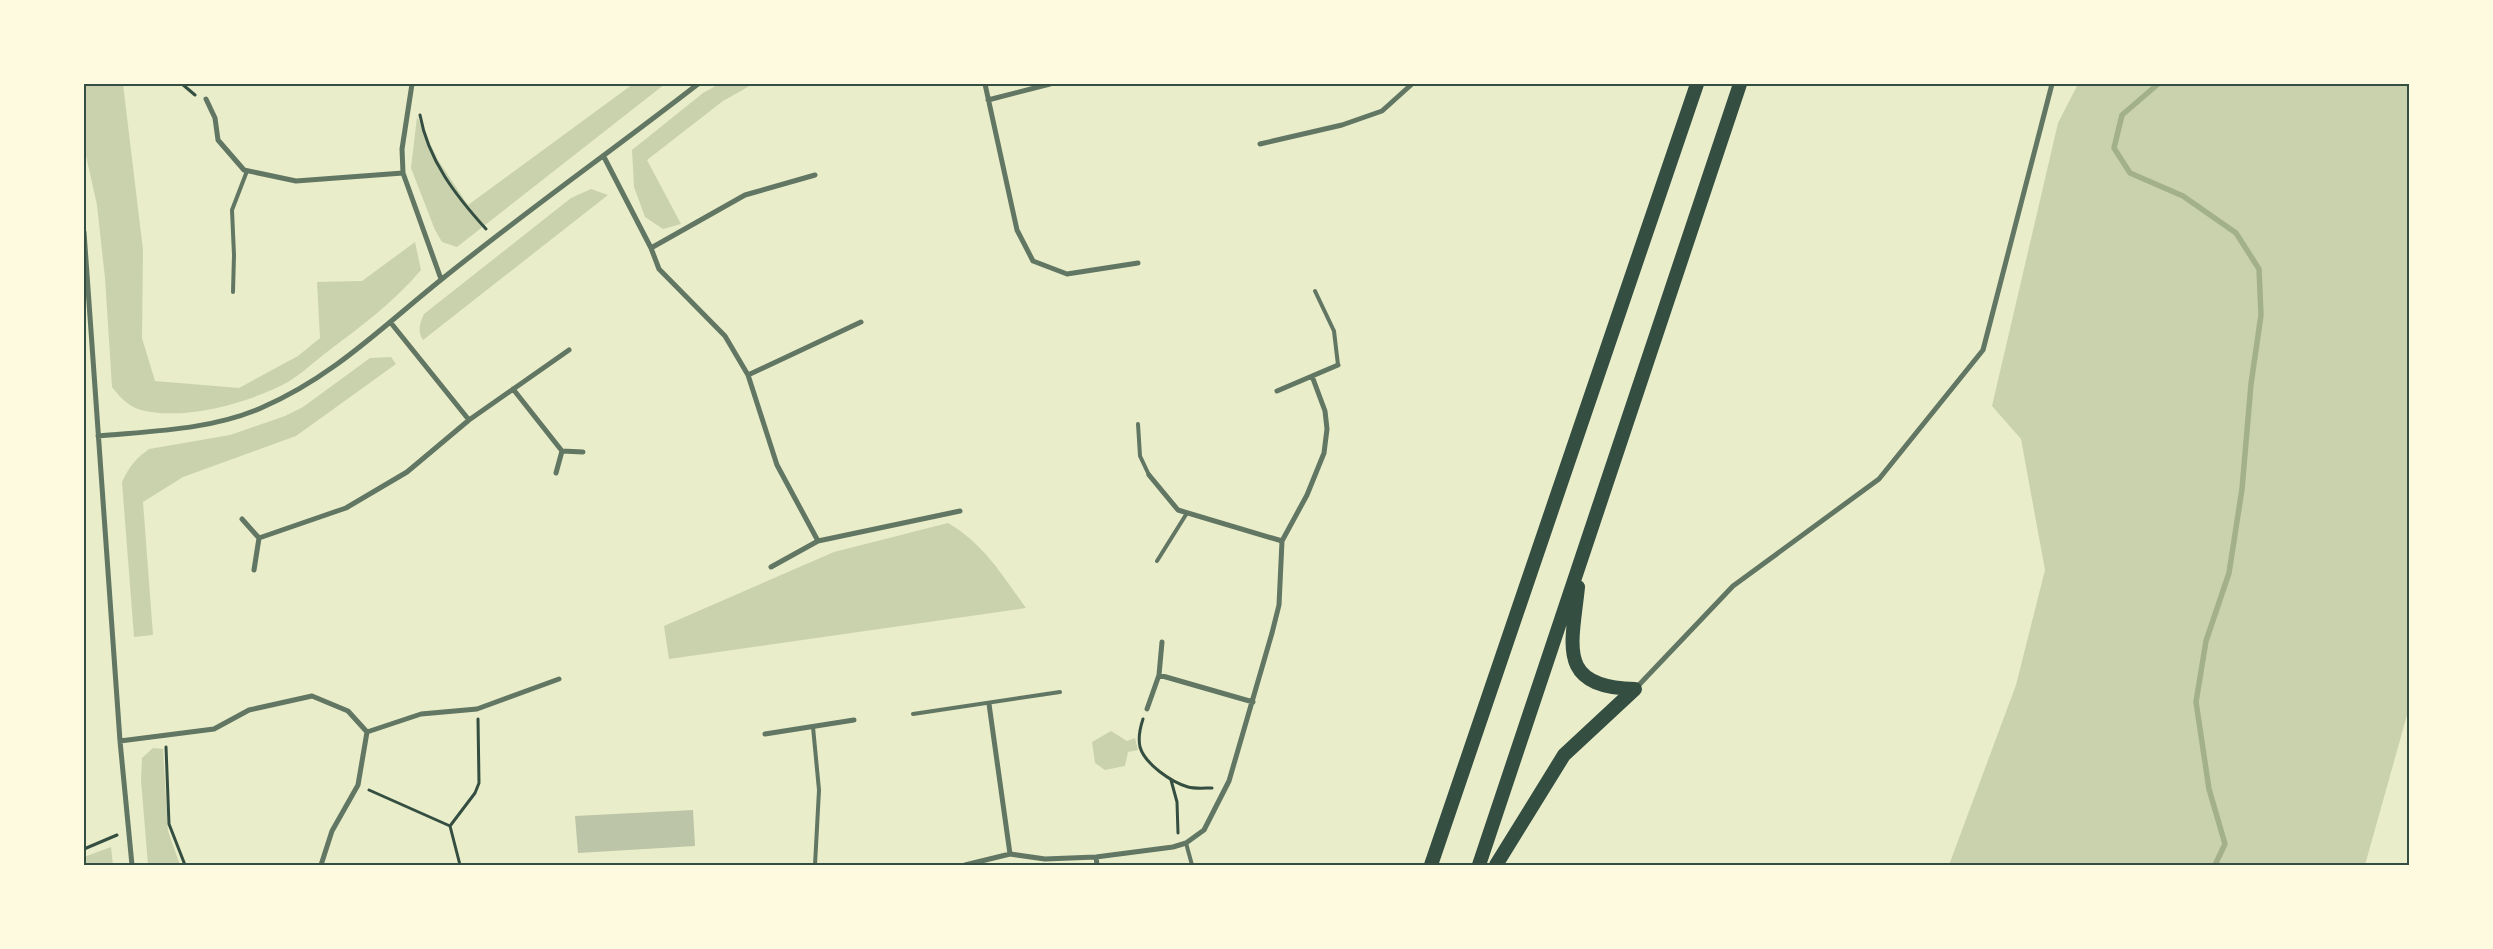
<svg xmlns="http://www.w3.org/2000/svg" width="2493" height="949" font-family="Montserrat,sans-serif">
	<rect width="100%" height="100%" fill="#e9edc9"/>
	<path fill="#cad2ad" d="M84 84H123L143 250 142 338 155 381 239 388 298 356 320 338 317 282 362 281 415 242 421 270C394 302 360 327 327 352 314 362 301 374 288 382 250 403 183 421 141 410 129 407 120 397 112 387L105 278 97 205 84 147Z
		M633 84H665L457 247 442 242 435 230 411 168 417 117 438 160 468 205Z
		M719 84H753L723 101 647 160 681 224 663 229 645 217 634 187 632 150 703 93Z
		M2078 84H2409V708L2365 865H1949L2016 685 2045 570 2021 439 1992 406 2058 123Z
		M591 189 608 195 423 340C417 331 420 323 424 314L571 198Z
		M391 357 396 364 296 436 183 477 143 502 153 635 134 637 122 482C129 467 136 458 149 449L230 435 285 416 303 407 370 358Z
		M948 523C983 543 1003 576 1026 608L669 659 664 626 834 552Z
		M1111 731 1127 741 1135 738 1138 750 1128 752 1125 766 1105 770 1095 763 1092 742Z
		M153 748 163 749 168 831 180 865H148L141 780 142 758Z
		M111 847 113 865H84V857Z"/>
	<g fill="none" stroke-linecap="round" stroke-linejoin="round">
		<path stroke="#a3b18a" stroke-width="5.5" d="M2158 84 2122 115 2114 148 2130 173 2183 196 2236 233 2259 269 2261 315 2251 384 2242 489 2229 573 2206 641 2196 702 2209 789 2225 844 2215 865"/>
	</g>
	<path fill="#bcc5a7" d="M693 810 695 846 578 853 575 816Z"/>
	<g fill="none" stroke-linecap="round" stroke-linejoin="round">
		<path stroke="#344e41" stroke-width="3" d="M182 84 195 95
			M420 115C428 160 456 196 486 229
			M1143 719C1140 728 1138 738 1140 747 1145 764 1171 782 1188 787 1195 789 1205 788 1212 788
			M166 747 169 824 185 865
			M1171 780 1177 802 1178 833
			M369 790 450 826
			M84 849 117 835
			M460 865 450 826 475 793 479 783 478 719"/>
		<path stroke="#617663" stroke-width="4" d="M1315 291 1334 331 1338 365
			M233 292 234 255 232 210 247 171
			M1138 424 1140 456 1149 475
			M1157 561 1187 513
			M913 714 1060 692
			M813 727 819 790 815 865
			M1186 843 1192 865"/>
		<path stroke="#617663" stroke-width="5" d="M412 84 402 149 403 173 441 279
			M985 84 1017 230 1033 261 1067 274 1138 263
			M206 99 215 118 218 140 244 170 296 181 403 173
			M988 100 1050 84
			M1260 144 1342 125 1382 111 1412 84
			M604 157 651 248 659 269 725 336 748 375 777 465 818 541 960 511
			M84 232 120 741 132 865
			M651 248 745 195 815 175
			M391 323 469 420
			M748 375 861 322
			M513 389 562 451 583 452
			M1277 391 1338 365
			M98 436C152 431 210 430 261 408 333 377 382 327 442 279 525 212 613 150 698 84
			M556 473 562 451
			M1149 475 1178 510 1282 541
			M242 519 259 538
			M771 567 818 541
			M254 570 259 538 346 508 407 472 469 420 569 350
			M1159 675 1253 702
			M1636 688 1733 586 1879 479 1983 350 2052 84
			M989 704 1010 854
			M1147 709 1159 675 1162 642
			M367 732 421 714 477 709 559 679
			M765 734 854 720
			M120 741 214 729 249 710 312 696 348 711 367 732 358 785 332 831 321 865
			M1096 857 1097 865
			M965 865 1010 854 1045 859 1096 857 1173 847 1186 843 1204 830 1229 781 1272 633 1279 605 1282 541 1307 495 1324 453 1327 429 1325 411 1312 376"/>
		<path stroke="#344e41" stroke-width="14" d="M1578 587C1572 646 1556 687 1635 689
			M1431 865 1697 84
			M1479 865 1740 84
			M1496 865 1564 755 1635 689"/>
	</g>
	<rect width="2493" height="949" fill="none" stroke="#fefae0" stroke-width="170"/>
	<rect x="85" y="85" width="2323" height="779" fill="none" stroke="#344e41" stroke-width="2"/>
</svg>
